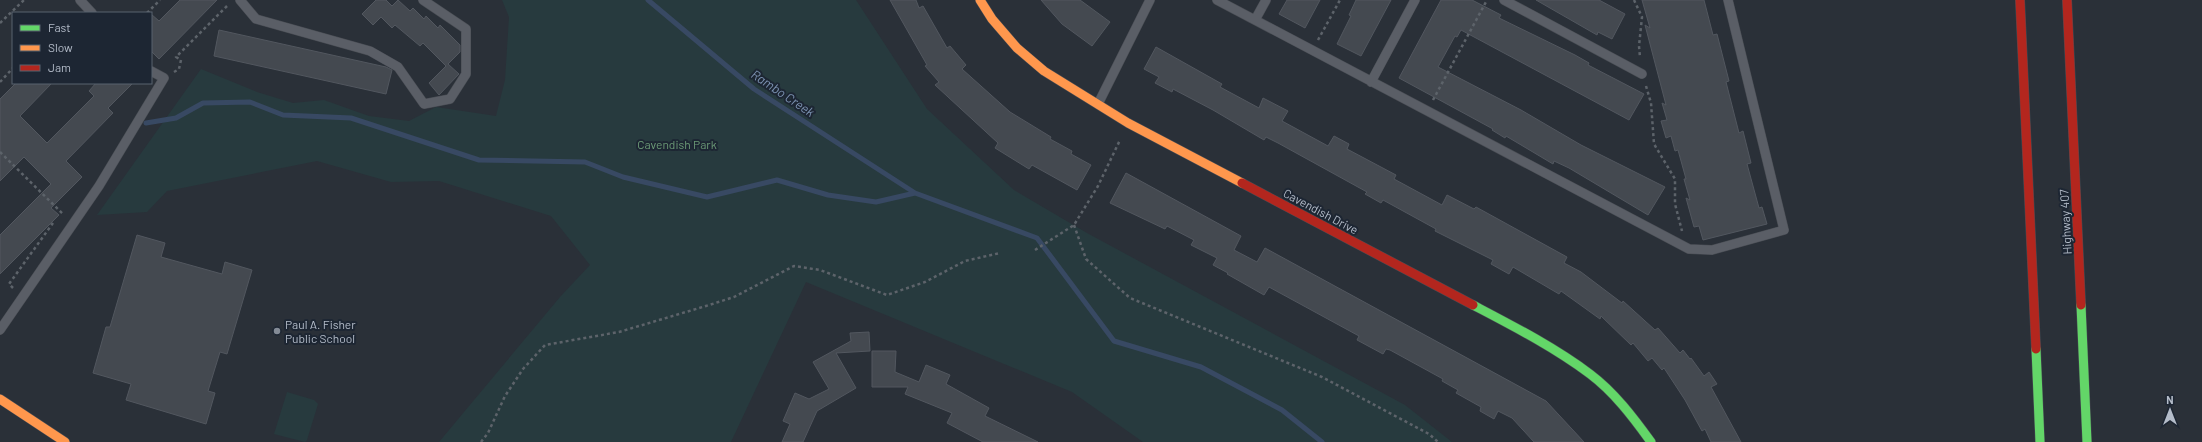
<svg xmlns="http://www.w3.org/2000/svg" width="2202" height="442" font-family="Barlow,sans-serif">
	<rect width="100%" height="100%" fill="#2a3038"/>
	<path fill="#273a3e" d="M502 0H856L927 109 1014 190 1087 233 1405 405 1452 442H1143L1072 392 806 282 731 442H439L560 297 590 265 551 216 439 181 391 182 317 161 167 191 147 212 97 215 201 69 257 92 293 103 324 100 369 116 409 121 436 107 496 116 505 80 509 17Z
		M287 392 314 400 318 404 307 440 305 442 274 434Z"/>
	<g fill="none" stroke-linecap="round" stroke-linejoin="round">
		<path stroke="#384963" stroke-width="5" d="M648 0 754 89 915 193 1037 238 1114 341 1201 367 1282 410 1322 442
			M146 123 176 118 203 103 250 102 283 115 351 118 479 160 585 162 623 177 707 197 777 180 828 195 876 202 915 193"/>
	</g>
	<path fill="#444950" stroke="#52575f" d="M180 0H217L159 59 151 51V14L159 21Z
		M376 0H386L392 6 398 0 410 11 413 8 424 19 426 16 438 28 440 25 460 45V52L448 64 459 74 439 95 429 83 446 66 423 43 420 46 395 25 392 28 381 17 373 25 362 14Z
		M890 0H916L919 8 923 6 947 48 950 46 966 65 962 69 1010 112 1051 137 1050 139 1072 151 1071 154 1091 165 1077 190 1032 165 1029 169 995 148 998 143 935 85 939 82 925 66 927 65Z
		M1041 0H1080L1110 22 1092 46 1062 24Z
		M1287 0H1320L1305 28 1279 14Z
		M1356 0H1391L1361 56 1337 44 1351 16 1349 15Z
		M1441 0H1472L1501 15 1499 18 1575 55 1589 63 1588 65 1644 94 1629 120 1461 30 1457 37 1455 36 1438 67 1521 110 1581 145 1665 187 1648 215 1569 168 1554 161 1553 164 1506 136 1505 138 1492 130 1493 129 1399 78Z
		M1536 0H1599L1625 14 1612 39 1598 32 1597 35Z
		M1642 0H1704L1713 35 1717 34 1729 81 1726 82 1739 133 1743 131 1751 163 1747 164 1759 208 1762 207 1767 224 1703 240 1699 226 1694 227 1686 198 1690 200 1684 179H1686L1678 150 1675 151 1671 136 1666 138 1661 121 1667 120 1662 103 1666 105 1645 25 1650 28Z
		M219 30 386 67 392 70 386 94 214 56Z
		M1156 47 1222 84 1220 87 1259 108 1263 98 1288 111 1282 121 1328 146 1334 136 1349 144 1347 149 1396 175 1394 179 1442 205 1447 195 1474 209 1476 207 1567 257 1564 263 1581 272 1622 303 1623 301 1655 330 1658 328 1680 353 1683 350 1690 359 1691 358 1704 376 1709 372 1717 384 1711 387 1741 442H1711L1705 429 1702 431 1685 400 1664 368 1662 370 1652 358 1648 361 1633 343 1631 345 1601 316 1600 319 1561 291 1559 294 1513 267 1509 274 1491 264 1493 260 1435 231 1436 229 1383 200 1381 203 1365 194 1367 192 1278 143 1266 137 1264 140 1213 110 1173 89 1172 92 1155 83 1159 77 1144 69Z
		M16 83H52L20 116 47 143 94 96 89 91 96 83H133L108 108 113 113 66 161 82 177 51 208 59 215 0 274V235L51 184 24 157 0 181V99Z
		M1126 173 1241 236 1234 250 1257 262 1265 248 1546 401 1584 442H1534L1512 418 1498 411 1494 419 1480 411 1481 407 1456 393 1458 390 1442 381 1443 379 1390 350 1386 349 1383 354 1357 340 1359 336 1269 287 1264 295 1227 274 1228 273 1213 265 1217 258 1191 245 1194 240 1167 226 1165 229 1110 203Z
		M137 235 165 243 161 257 222 274 225 262 252 270 227 354 220 352 208 391 215 393 206 424 126 400 131 384 93 373 106 327H110Z
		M869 332 870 351 836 353 856 388 817 411 803 442H782L790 424 783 421 795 393 809 399 829 389 813 362 851 341 850 333Z
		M872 351H896L895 372 919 382 926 365 950 375 946 384 989 408 985 416 1038 442H983L947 423 952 413 905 394 908 387H872Z"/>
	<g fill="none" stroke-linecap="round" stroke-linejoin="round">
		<defs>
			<path id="lane" d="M80 0 92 13
				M240 0 256 19 370 51 398 67 424 104 450 99 466 74V29L423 0
				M1217 0 1689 249 1712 250 1784 230 1728 0
				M1504 0 1642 74
				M1255 20 1266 0
				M1371 82 1415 0
				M1098 104 1150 0
				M0 330 99 186 164 78 151 71"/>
			<path id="fast" d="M1473 305C1513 326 1554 347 1590 374 1614 392 1633 417 1651 442
				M2081 305 2087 442
				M2036 349 2040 442"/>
			<path id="slow" d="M980 0 992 19 1017 48 1044 71 1128 123 1242 183
				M0 399 65 442"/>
			<path id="jam" d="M2020 0 2036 349
				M2067 0 2081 305
				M1242 183 1473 305"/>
		</defs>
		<use href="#lane" stroke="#484c53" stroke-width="10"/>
		<use href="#fast" stroke="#484c53" stroke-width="10"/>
		<use href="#slow" stroke="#484c53" stroke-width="10"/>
		<use href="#jam" stroke="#484c53" stroke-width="10"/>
		<path stroke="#5d636a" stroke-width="2.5" stroke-dasharray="3 3" stroke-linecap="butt" d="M1634 0 1642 17 1639 46 1640 57
			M147 13 160 0
			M0 23 24 0
			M1318 40 1340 0
			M174 72 179 69 181 60 176 57 229 4
			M0 82 13 68
			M1646 86 1651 103 1654 144 1675 179V204L1682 231
			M1433 100 1487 0
			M0 152 64 215
			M1074 225 1086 259 1130 298 1322 377 1429 434 1438 442
			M1035 250 1074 225 1098 186 1120 140
			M13 288 9 284 53 223
			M481 442 488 433 505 396 523 369 545 345 619 332 706 306 734 297 794 266 820 270 887 295 925 282 965 261 1000 253"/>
		<use href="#lane" stroke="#5a5e66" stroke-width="9"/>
		<use href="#fast" stroke="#63d668" stroke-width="9"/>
		<use href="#slow" stroke="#ff974d" stroke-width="9"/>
		<use href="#jam" stroke="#b3261e" stroke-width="9"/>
	</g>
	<circle fill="#848b96" stroke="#1d2633" stroke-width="1.5" cx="277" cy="331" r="4"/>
	<g text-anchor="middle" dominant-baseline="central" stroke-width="4" stroke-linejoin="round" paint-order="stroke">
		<g font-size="12" fill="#6b9a76" stroke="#1d2633">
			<text x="677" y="144">Cavendish Park</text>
		</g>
		<g font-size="12" fill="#b4bcc9" stroke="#1d2633">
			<text transform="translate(1321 211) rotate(28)">Cavendish Drive</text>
			<text transform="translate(2065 222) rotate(-93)">Highway 407</text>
		</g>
		<g font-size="12" fill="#b4bcc9" stroke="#1d2633" text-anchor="start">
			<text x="285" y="324">Paul A. Fisher<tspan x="285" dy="14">Public School</tspan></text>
		</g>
		<g font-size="13" font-style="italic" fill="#7c92b1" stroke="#1d2633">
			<text transform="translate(783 93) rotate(34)">Rambo Creek</text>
		</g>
	</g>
	<rect x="12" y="12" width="140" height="72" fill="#1d2633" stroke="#59626f"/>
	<rect x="20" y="25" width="20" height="6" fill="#63d668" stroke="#59626f"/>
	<text x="48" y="32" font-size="12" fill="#b4bcc9">Fast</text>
	<rect x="20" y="45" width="20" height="6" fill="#ff974d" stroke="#59626f"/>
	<text x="48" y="52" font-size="12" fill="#b4bcc9">Slow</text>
	<rect x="20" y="65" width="20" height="6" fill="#b3261e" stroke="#59626f"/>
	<text x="48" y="72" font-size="12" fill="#b4bcc9">Jam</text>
	<g transform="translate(2170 410)" stroke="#1d2633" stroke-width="3" paint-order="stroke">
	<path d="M0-3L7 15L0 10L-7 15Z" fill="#b4bcc9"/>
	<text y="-6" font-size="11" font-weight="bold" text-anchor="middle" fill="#b4bcc9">N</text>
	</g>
</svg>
